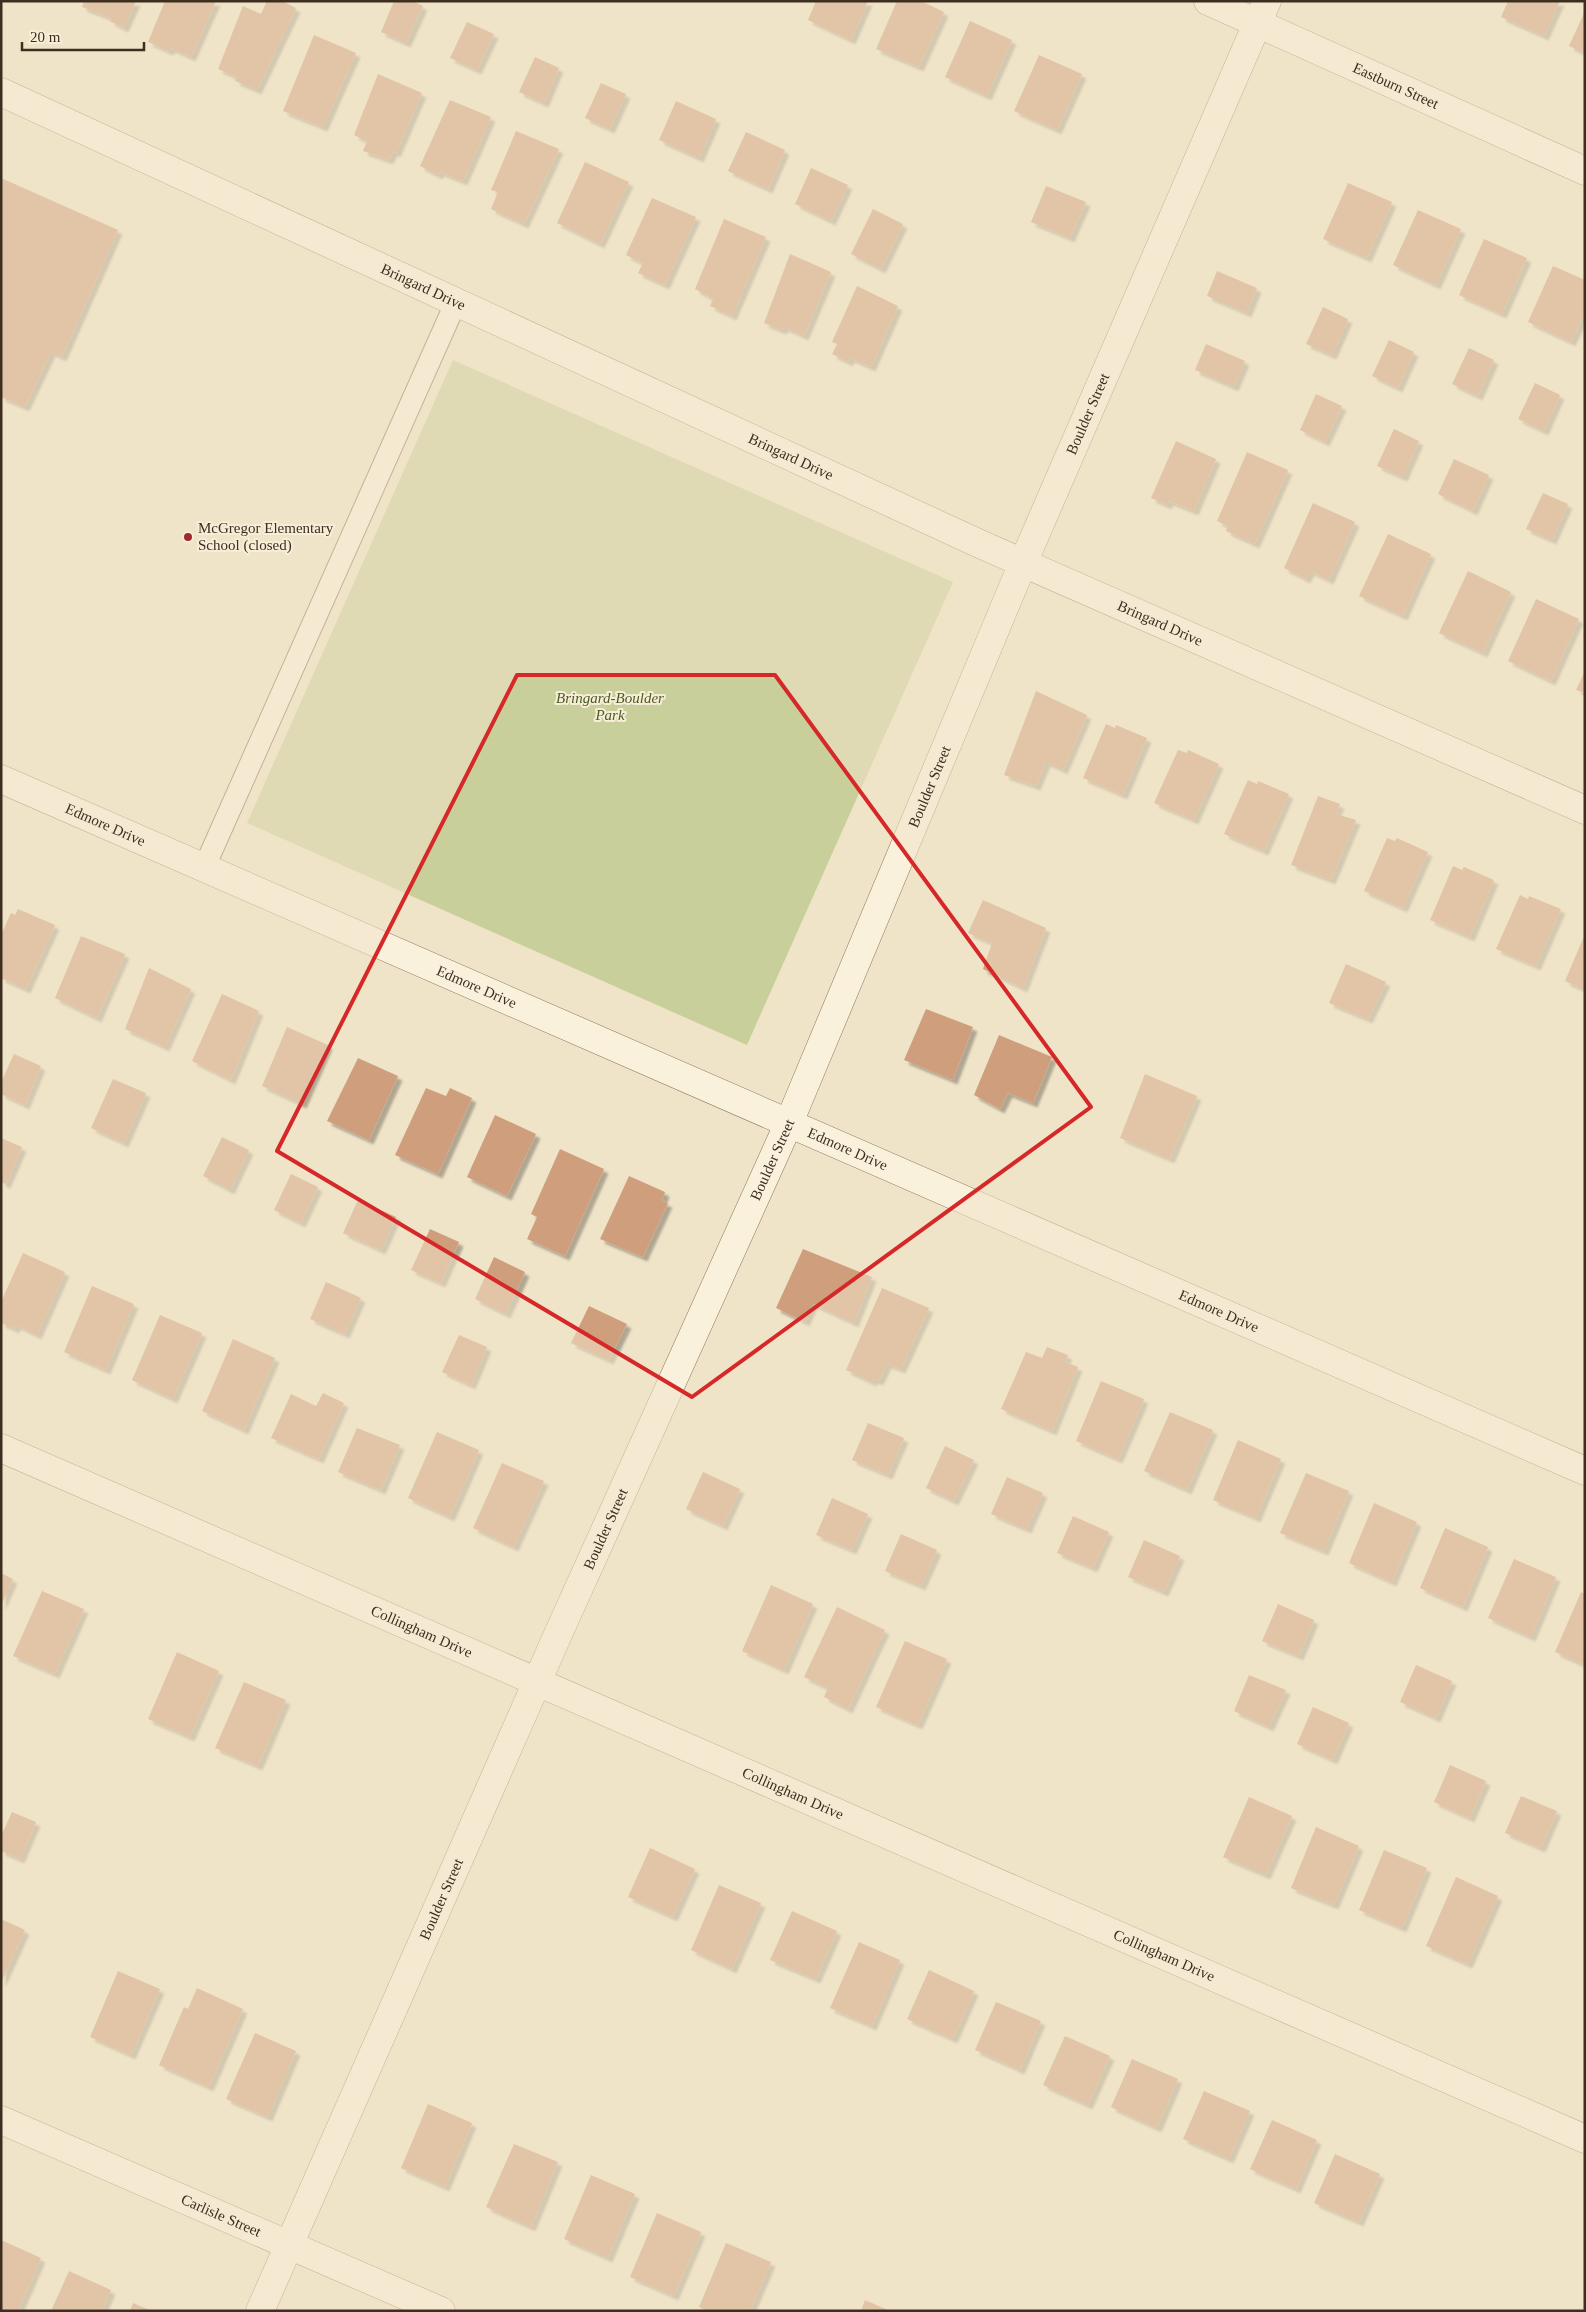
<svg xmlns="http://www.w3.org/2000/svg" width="1586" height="2312" font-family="'Times New Roman',serif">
	<defs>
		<filter id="shadow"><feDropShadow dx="4.5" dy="4.5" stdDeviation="1" flood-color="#0004"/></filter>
	</defs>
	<rect width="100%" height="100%" fill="#f0e4c8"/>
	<path fill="#c9cf9b" d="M453 360 953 582 747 1045 247 823Z"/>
	<path fill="#cf9f7d" filter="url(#shadow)" d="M84 1H136L124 28 110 21 111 18 82 7Z
		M165 1H216L191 57 171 48 169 51 148 42Z
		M267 1H282L296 8 257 90 235 81 237 77 218 69 243 6 261 14Z
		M394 1H413L423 6 406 43 381 32Z
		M816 1H868L851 40 808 20Z
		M897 1H921L944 12 919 67 876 49Z
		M1508 1H1560L1544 36 1501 17Z
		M1585 11V53L1569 46Z
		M970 21 1012 40 987 96 945 77Z
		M467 22 494 34 477 70 450 58Z
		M314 35 356 53 323 127 283 111Z
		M1039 55 1082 74 1057 130 1014 111Z
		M535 57 559 68 544 103 519 92Z
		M378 74 422 93 396 153 393 151 389 160 363 151 367 141 354 135Z
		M601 83 626 94 610 129 585 118Z
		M450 100 491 117 463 181 440 172 438 175 420 166Z
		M676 101 716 119 699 158 659 140Z
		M516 131 559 149 524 224 491 209 498 192 491 190Z
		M746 132 785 150 768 189 728 171Z
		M585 162 629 182 600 244 557 223Z
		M811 168 848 185 831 221 795 204Z
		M1 178 118 230 62 357 51 352 25 407 1 397Z
		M1348 183 1392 202 1367 258 1323 239Z
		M1046 186 1086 202 1070 238 1031 222Z
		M652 198 696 217 665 285 638 273 643 263 626 255Z
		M873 209 903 224 881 269 851 254Z
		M1418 210 1461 229 1436 285 1393 265Z
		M724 219 766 237 732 316 710 306 713 299 695 289Z
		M1484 239 1527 258 1502 314 1459 295Z
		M790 254 831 272 804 336 784 327 782 330 764 323Z
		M1553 266 1585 280V312L1571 342 1528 322Z
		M1217 271 1257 288 1247 313 1207 296Z
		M857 286 898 306 871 367 850 358 848 362 832 354 837 344 832 342Z
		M1323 307 1348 319 1332 355 1306 344Z
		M1389 340 1414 352 1398 388 1372 376Z
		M1206 344 1245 361 1234 387 1195 370Z
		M1469 348 1494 360 1478 396 1452 384Z
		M1535 383 1560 395 1544 431 1518 419Z
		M1316 394 1342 406 1325 442 1300 430Z
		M1394 429 1419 441 1403 477 1377 466Z
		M1176 441 1216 459 1194 511 1169 501 1167 505 1151 498Z
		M1247 452 1288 470 1255 544 1226 531 1228 526 1217 521Z
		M1454 459 1489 475 1473 511 1438 494Z
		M1543 493 1568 504 1552 540 1526 529Z
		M1313 503 1355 522 1329 580 1310 571 1306 579 1284 568Z
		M1388 534 1431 554 1403 616 1359 596Z
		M1468 571 1511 592 1483 653 1439 633Z
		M1536 599 1579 619 1551 681 1508 661Z
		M1585 671V693L1576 690Z
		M1036 691 1087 715 1063 770 1046 762 1036 786 1004 775Z
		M1106 724 1115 728 1116 725 1147 738 1123 795 1083 778Z
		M1178 750 1187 753 1188 750 1219 764 1194 820 1154 803Z
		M1248 780 1257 784 1258 781 1289 794 1264 851 1224 834Z
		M1318 796 1340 804 1336 814 1356 820 1331 880 1291 865Z
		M1387 838 1395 841 1397 838 1428 852 1403 908 1364 891Z
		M1453 866 1462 870 1464 867 1494 880 1470 937 1430 920Z
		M1520 895 1528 899 1529 896 1561 909 1536 966 1496 949Z
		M983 900 1046 928 1023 988 983 969 992 943 968 933Z
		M18 909 55 925 26 989 1 978V935L11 913 15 915Z
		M1585 934V990L1565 981Z
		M81 936 125 954 97 1018 55 998Z
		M1346 964 1386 982 1368 1019 1329 1003Z
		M149 968 191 989 165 1047 125 1029Z
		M222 994 259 1011 231 1080 192 1061Z
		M926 1009 973 1027 953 1080 904 1060Z
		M287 1027 328 1045 302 1104 262 1086Z
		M999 1035 1052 1057 1033 1103 1008 1093 1000 1109 974 1095Z
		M14 1054 41 1066 25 1105 1 1094V1082Z
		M358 1058 398 1076 369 1140 327 1121Z
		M1145 1074 1197 1096 1170 1159 1120 1138Z
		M113 1079 146 1093 124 1143 91 1128Z
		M426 1088 446 1096 450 1088 472 1098 438 1174 395 1155Z
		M495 1115 536 1134 507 1196 467 1177Z
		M222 1137 249 1150 230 1190 203 1176Z
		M1 1138 22 1147 6 1184 1 1182Z
		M560 1149 604 1169 565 1256 527 1239 537 1217 531 1214Z
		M291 1174 318 1187 301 1223 274 1210Z
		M629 1176 665 1192 662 1201 668 1203 643 1257 600 1239Z
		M358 1200 396 1217 381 1250 343 1233Z
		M430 1229 459 1242 441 1283 411 1270Z
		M803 1249 872 1277 854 1323 813 1304 805 1322 776 1308Z
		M23 1253 65 1272 37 1335 16 1325 15 1329 1 1323V1302Z
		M494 1257 525 1272 506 1314 475 1299Z
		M326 1282 361 1298 345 1334 310 1319Z
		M92 1286 134 1304 106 1370 64 1352Z
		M882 1288 929 1308 901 1369 887 1364 879 1381 873 1379 872 1382 846 1370Z
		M589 1306 627 1324 609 1360 571 1343Z
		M160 1315 202 1333 173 1399 132 1380Z
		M459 1335 487 1347 471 1385 442 1372Z
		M233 1339 275 1358 244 1430 202 1411Z
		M1047 1347 1068 1355 1065 1362 1078 1367 1052 1431 1001 1409 1026 1352 1042 1358Z
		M1101 1381 1144 1399 1118 1459 1076 1441Z
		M323 1393 344 1403 319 1459 271 1438 291 1394 316 1406Z
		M1170 1412 1213 1430 1187 1490 1144 1471Z
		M868 1423 904 1438 888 1475 852 1460Z
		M357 1428 400 1445 381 1490 338 1472Z
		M437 1432 479 1450 450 1517 408 1498Z
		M1238 1440 1281 1459 1256 1518 1213 1500Z
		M945 1446 974 1460 954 1501 926 1488Z
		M502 1463 544 1481 514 1547 473 1528Z
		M703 1472 740 1489 723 1526 686 1509Z
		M1306 1473 1349 1491 1324 1551 1280 1533Z
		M1007 1477 1043 1493 1027 1529 991 1514Z
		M832 1498 868 1514 852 1550 816 1535Z
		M1374 1503 1417 1522 1392 1582 1349 1563Z
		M1073 1516 1109 1532 1093 1568 1057 1553Z
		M1445 1528 1488 1547 1463 1607 1420 1588Z
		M901 1534 937 1550 921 1586 885 1571Z
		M1144 1540 1180 1556 1164 1592 1128 1577Z
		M1514 1559 1556 1577 1531 1637 1488 1618Z
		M1 1573 13 1579 1 1606Z
		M771 1585 813 1604 784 1670 742 1651Z
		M42 1591 84 1609 55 1674 13 1656Z
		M1581 1592 1585 1594V1665L1555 1652Z
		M1278 1604 1314 1620 1299 1656 1262 1641Z
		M837 1607 885 1630 848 1709 824 1697 828 1688 804 1677Z
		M905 1641 947 1659 918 1725 876 1707Z
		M177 1652 219 1671 190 1737 148 1719Z
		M1416 1665 1452 1681 1436 1718 1400 1702Z
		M1249 1675 1286 1690 1269 1727 1234 1711Z
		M244 1682 286 1700 258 1766 215 1748Z
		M1313 1707 1349 1723 1333 1760 1297 1744Z
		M1450 1765 1486 1781 1470 1818 1434 1802Z
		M1521 1796 1557 1811 1541 1848 1505 1833Z
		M1249 1797 1292 1816 1266 1875 1223 1857Z
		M12 1812 36 1822 20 1859 1 1851V1836Z
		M1316 1827 1359 1846 1334 1905 1291 1888Z
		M650 1848 695 1869 673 1917 628 1897Z
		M1384 1850 1427 1868 1402 1928 1359 1910Z
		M1456 1877 1498 1896 1468 1964 1426 1946Z
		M719 1885 761 1903 732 1969 691 1950Z
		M792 1911 837 1931 816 1979 770 1960Z
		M1 1919 25 1930 1 1983Z
		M859 1942 900 1960 872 2026 830 2008Z
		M929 1970 974 1991 953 2039 907 2019Z
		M118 1971 160 1989 131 2055 90 2037Z
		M197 1988 243 2009 209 2087 159 2065 184 2007 188 2009Z
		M996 2002 1041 2021 1020 2070 975 2050Z
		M255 2033 296 2051 268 2117 226 2099Z
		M1065 2036 1110 2056 1088 2105 1043 2085Z
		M1132 2059 1178 2079 1157 2128 1111 2107Z
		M1204 2091 1250 2111 1229 2159 1183 2139Z
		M428 2104 472 2123 445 2187 401 2168Z
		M1272 2120 1317 2140 1296 2189 1250 2169Z
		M514 2144 558 2162 531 2227 486 2207Z
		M1335 2154 1380 2174 1359 2222 1314 2203Z
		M591 2175 635 2194 608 2258 564 2239Z
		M657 2213 701 2232 674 2296 630 2277Z
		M1 2240 41 2258 18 2311H1Z
		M726 2243 771 2262 750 2311H707L699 2307Z
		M69 2271 111 2290 102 2311H51Z
		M865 2300 890 2311H861Z
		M133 2303 152 2311H130Z"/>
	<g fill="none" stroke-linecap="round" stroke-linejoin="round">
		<defs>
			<path id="service" d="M204 868 456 302"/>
			<g id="minor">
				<path id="s1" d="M1208 1 1585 171"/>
				<path id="s2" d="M1 92 980 544 1585 810"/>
				<path id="s3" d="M1 779 1585 1471"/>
				<path id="s4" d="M1 1448 1585 2139"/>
				<path id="s5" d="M1 2120 441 2311"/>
				<path id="s6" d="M260 2311 555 1641 788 1125 1023 563 1267 1"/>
			</g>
		</defs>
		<use href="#service" stroke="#8d765c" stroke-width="23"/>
		<use href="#minor" stroke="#8d765c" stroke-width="29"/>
		<use href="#service" stroke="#faf1dc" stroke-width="21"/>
		<use href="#minor" stroke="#faf1dc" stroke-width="28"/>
	</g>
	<path d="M0 0H1586V2312H0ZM517 675H775L1091 1107 692 1397 277 1151Z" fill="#f0e4c8" fill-opacity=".55" fill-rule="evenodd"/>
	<path fill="none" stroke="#d62828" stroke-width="4" stroke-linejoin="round" d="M517 675H775L1091 1107 692 1397 277 1151Z"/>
	<circle fill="#9e2a2b" stroke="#f7eed8" stroke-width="2" cx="188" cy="537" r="5"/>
	<g text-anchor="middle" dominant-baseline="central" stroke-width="4" stroke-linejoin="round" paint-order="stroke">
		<g font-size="15" fill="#3d2e20" stroke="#f7eed8">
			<text stroke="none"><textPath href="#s1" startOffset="206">Eastburn Street</textPath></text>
			<text stroke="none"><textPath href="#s2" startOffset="465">Bringard Drive</textPath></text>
			<text stroke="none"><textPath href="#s6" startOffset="2070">Boulder Street</textPath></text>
			<text stroke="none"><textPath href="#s2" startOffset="870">Bringard Drive</textPath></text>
			<text stroke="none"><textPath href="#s2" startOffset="1275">Bringard Drive</textPath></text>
			<text stroke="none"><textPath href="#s6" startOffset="1665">Boulder Street</textPath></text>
			<text stroke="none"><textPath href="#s3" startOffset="114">Edmore Drive</textPath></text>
			<text stroke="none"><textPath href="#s3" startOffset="519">Edmore Drive</textPath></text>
			<text stroke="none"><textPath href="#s3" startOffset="924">Edmore Drive</textPath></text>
			<text stroke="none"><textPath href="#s6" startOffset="1260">Boulder Street</textPath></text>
			<text stroke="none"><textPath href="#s3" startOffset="1329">Edmore Drive</textPath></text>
			<text stroke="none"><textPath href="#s6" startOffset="855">Boulder Street</textPath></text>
			<text stroke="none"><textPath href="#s4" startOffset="459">Collingham Drive</textPath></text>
			<text stroke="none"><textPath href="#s4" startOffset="864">Collingham Drive</textPath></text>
			<text stroke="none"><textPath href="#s6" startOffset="450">Boulder Street</textPath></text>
			<text stroke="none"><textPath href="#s4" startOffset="1269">Collingham Drive</textPath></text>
			<text stroke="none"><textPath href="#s5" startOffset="240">Carlisle Street</textPath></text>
		</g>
		<g font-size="15" fill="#3d2e20" stroke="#f7eed8" text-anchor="start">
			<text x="198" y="528">McGregor Elementary<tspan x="198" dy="17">School (closed)</tspan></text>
		</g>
		<g font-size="15" font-style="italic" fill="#4d5a26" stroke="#f7eed8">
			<text x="610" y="698">Bringard-Boulder<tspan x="610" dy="17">Park</tspan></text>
		</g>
	</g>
	<rect width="1586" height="2312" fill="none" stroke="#3d2e20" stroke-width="5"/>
	<path d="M22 42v8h122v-8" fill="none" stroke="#3d2e20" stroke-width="2.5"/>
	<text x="30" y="42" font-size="15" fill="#3d2e20" stroke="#f7eed8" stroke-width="4" paint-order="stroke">20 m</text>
</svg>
